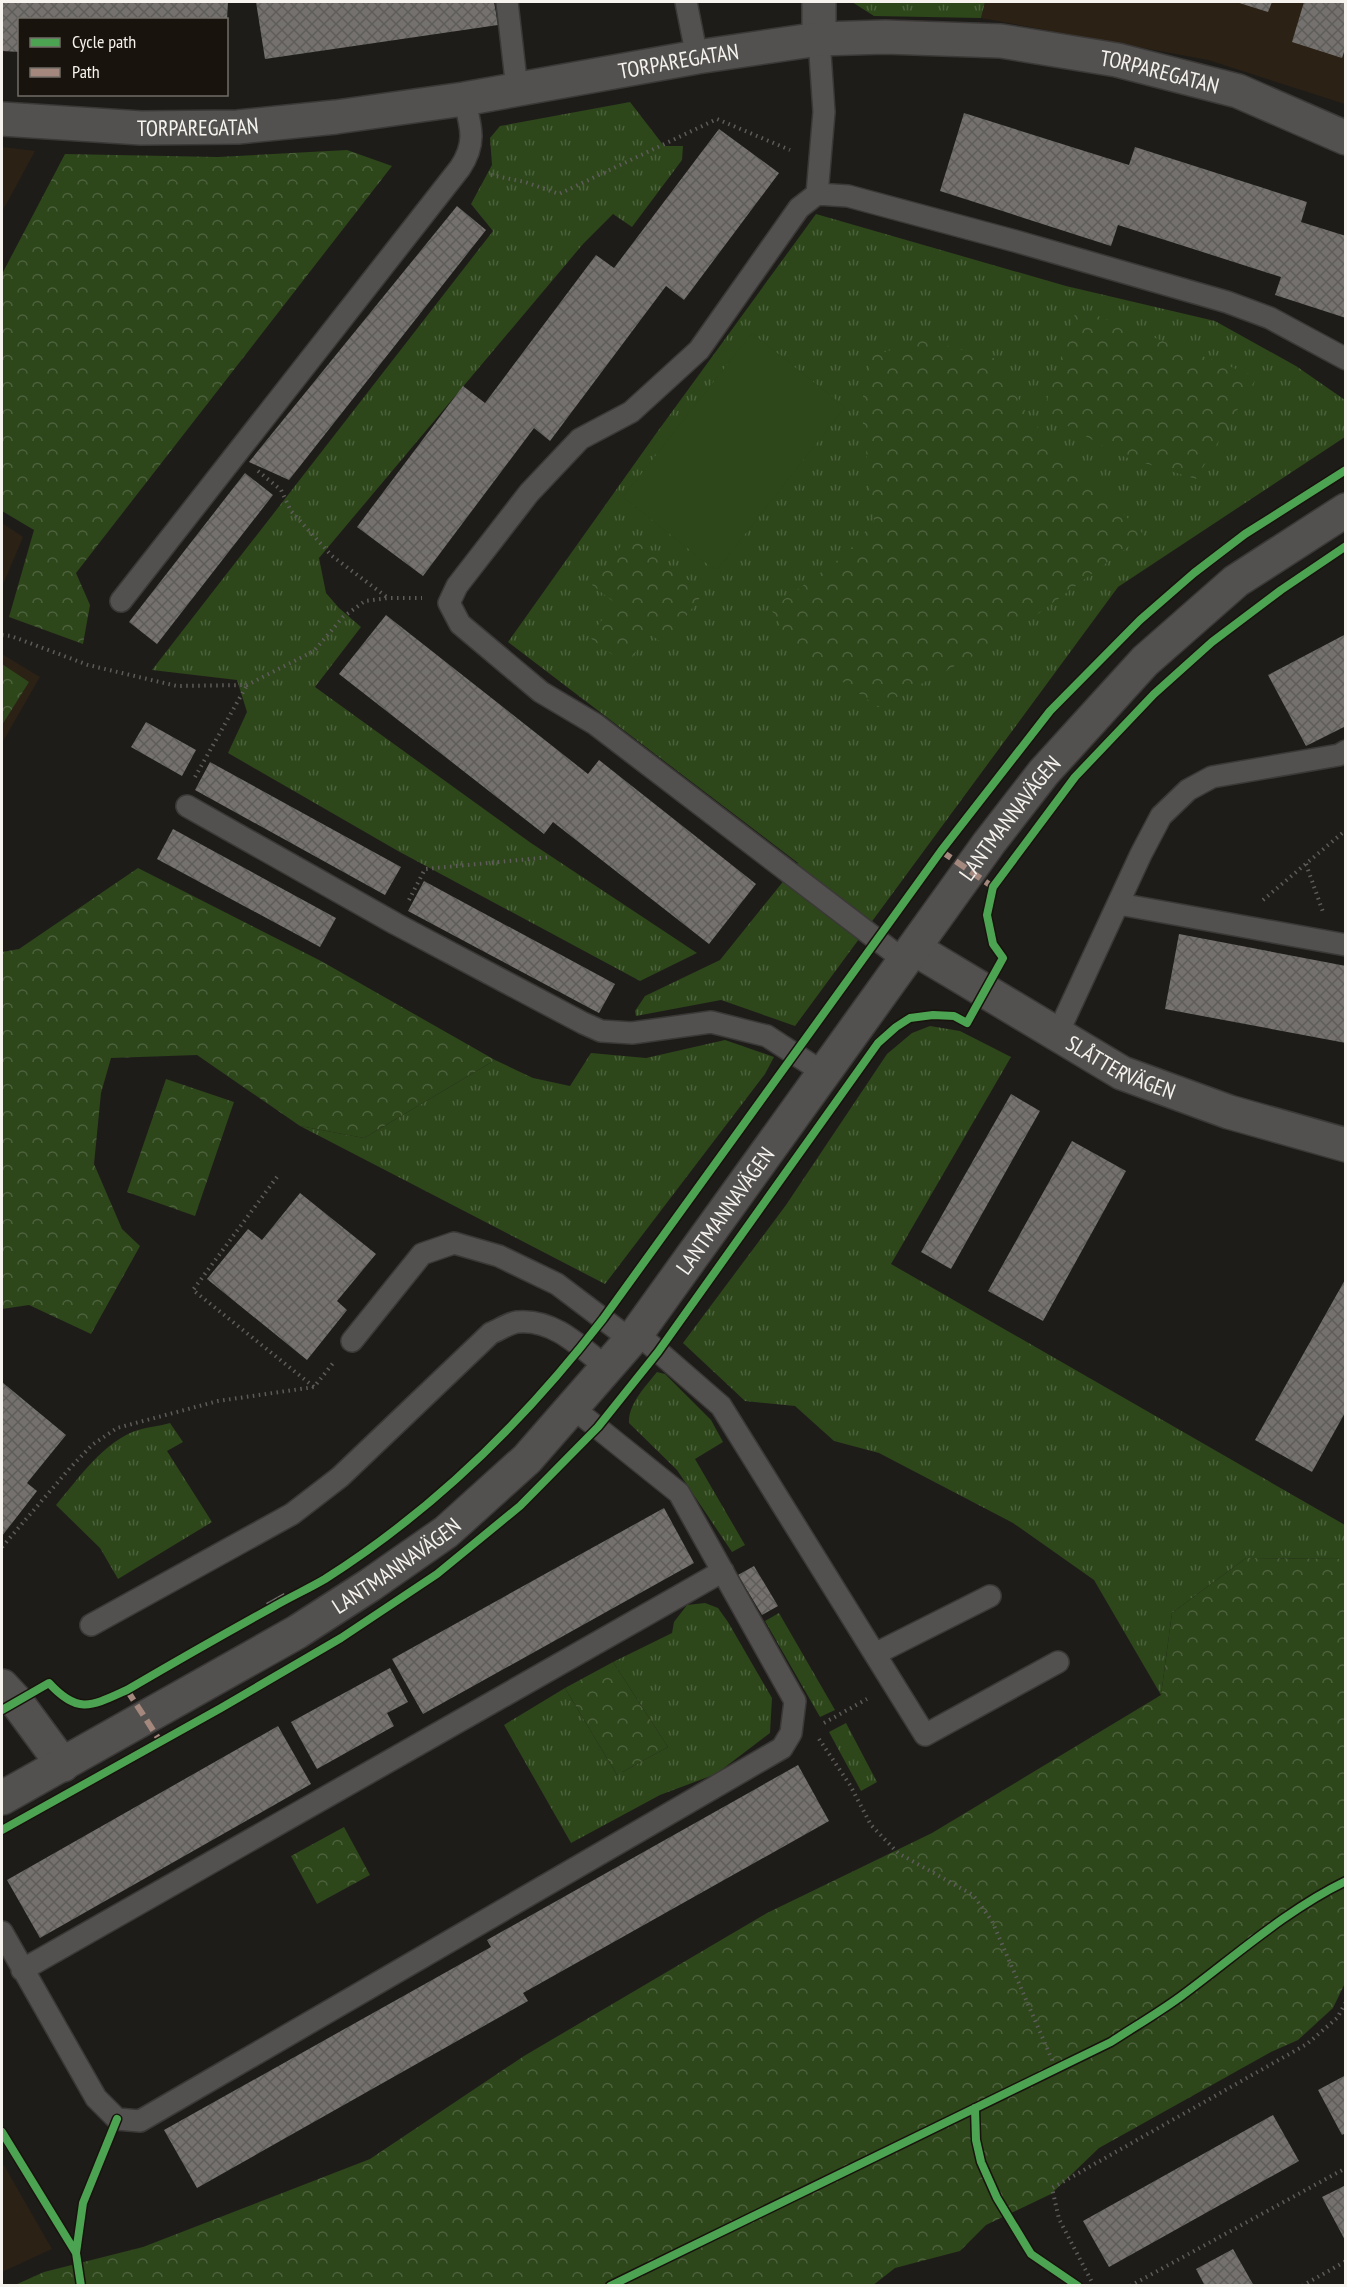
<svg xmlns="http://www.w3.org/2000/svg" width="1347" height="2287" font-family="'PT Sans Narrow',sans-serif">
	<defs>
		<pattern id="grass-tufts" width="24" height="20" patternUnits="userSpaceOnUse" patternTransform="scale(1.5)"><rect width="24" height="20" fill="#2d461a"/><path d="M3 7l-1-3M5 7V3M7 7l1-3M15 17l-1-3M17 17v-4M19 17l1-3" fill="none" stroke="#4c613c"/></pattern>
		<pattern id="forest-crowns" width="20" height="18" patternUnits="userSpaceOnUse" patternTransform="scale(1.5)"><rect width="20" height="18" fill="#2d461a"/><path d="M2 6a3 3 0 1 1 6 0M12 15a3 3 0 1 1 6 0" fill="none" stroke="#4c613c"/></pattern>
		<pattern id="building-cross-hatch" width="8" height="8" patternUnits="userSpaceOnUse" patternTransform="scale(1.5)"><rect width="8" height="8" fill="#74716e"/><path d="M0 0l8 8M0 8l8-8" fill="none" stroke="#5f5d5a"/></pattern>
	</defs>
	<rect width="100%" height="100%" fill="#1e1c19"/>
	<path fill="#2b2115" d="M985 2H1345V104L1208 60 981 18Z
		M2 147 35 151 2 212Z
		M2 523 23 537 2 587Z
		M2 654 40 677 2 743Z
		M2 2162 52 2249 2 2272Z"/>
	<path fill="url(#grass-tufts)" d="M852 2H985L981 18 874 16Z
		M630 102 664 146H683L682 160 632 227 613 214 583 244 319 558 326 593 339 608 361 627 315 687 531 843 697 953 640 981 398 851 228 753 247 712 237 680 152 670 493 231 471 204 492 165 490 138 500 126Z
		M816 214 1066 286 1215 321 1296 366 1345 400V437L1118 587 795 1026 721 1000 636 1016 635 1011 645 996 720 960 798 863 508 642 655 435Z
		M930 1026 960 1031 1011 1057 891 1264 1345 1525V1559L1246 1558 1172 1613 1161 1695 1094 1580 1013 1523 879 1453 834 1441 795 1406 745 1401 683 1343 786 1205 887 1054 912 1033Z
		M725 1040 774 1057 765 1074 605 1284 300 1126 364 1138 495 1060 533 1078 570 1086 591 1053 646 1058Z
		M657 1372 665 1374 711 1420 723 1442 695 1459 745 1545 732 1552 677 1470 629 1423C628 1404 646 1386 657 1372Z
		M170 1423 183 1442 167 1451 212 1522 118 1579 100 1548 56 1505C79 1478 104 1441 138 1430 148 1427 160 1426 170 1423Z
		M705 1603 718 1608 728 1622 772 1698 770 1733 716 1774 660 1795 571 1843 504 1725 565 1688 617 1775 668 1747 613 1662 672 1633 674 1622 687 1605Z
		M779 1613 835 1710 820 1717 765 1621Z
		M846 1723 877 1782 861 1791 829 1732Z"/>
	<path fill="url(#forest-crowns)" d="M347 150 392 166 76 573 90 605 83 644 9 617 34 530 2 511V274L65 154 218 157Z
		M1077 308 1257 377 1196 479 1119 455 1043 412Z
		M923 340 997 359 1029 418 1144 535 1003 640 878 707 791 645 771 609 846 554 874 521 861 406 872 356Z
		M629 535 704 592 665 645 650 634 626 665 589 637 615 603 592 585Z
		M2 664 29 682 2 725Z
		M138 868 321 961 495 1060 364 1138 300 1126 197 1055 111 1058 101 1093 94 1164 122 1229 140 1246 91 1334 29 1305 2 1309V952L19 949Z
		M166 1079 234 1102 195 1216 127 1192Z
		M1246 1558 1345 1559V1983L1333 2008 1298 2040 1271 2052 1099 2148 1051 2194 986 2225 960 2251 895 2268 872 2286 15 2285 44 2272 143 2247 370 2159 524 2056 767 1913 932 1833 1161 1695 1172 1613Z
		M613 1662 668 1747 617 1775 565 1688Z
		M344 1827 370 1875 317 1904 291 1856Z"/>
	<path fill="#2d461a" d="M752 333 845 407 716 571 623 497Z"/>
	<path fill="url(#building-cross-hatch)" d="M3 2H228L227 20H20V52L2 51Z
		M256 2H494L498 25 265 59Z
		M1236 2H1272L1268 12Z
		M1304 2H1346V46L1342 58 1292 42Z
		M964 113 1129 165 1135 147 1307 202 1301 222 1346 236V318L1275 295 1281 277 1118 225 1111 246 940 191Z
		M719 129 779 173 684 300 666 286 550 441 534 428 423 576 357 527 463 386 485 403 596 255 614 268Z
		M457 206 486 230 289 480 249 462Z
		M245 473 273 495 157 644 129 622Z
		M386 615 588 774 599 760 756 884 709 944 553 822 544 834 339 674Z
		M1346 634V726L1306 746 1268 675Z
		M146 722 196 750 182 776 131 747Z
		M210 762 401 867 385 895 195 790Z
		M173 829 336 918 320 947 157 859Z
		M424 881 615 984 599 1013 408 911Z
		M1179 934 1346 966V1043L1165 1009Z
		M1011 1094 1040 1111 951 1269 921 1252Z
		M1072 1141 1126 1171 1043 1321 988 1291Z
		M300 1193 376 1254 337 1301 347 1310 307 1360 207 1279 248 1229 262 1240Z
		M1346 1278V1411L1312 1472 1255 1440Z
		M2 1382 66 1435 27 1483 37 1491 2 1536Z
		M664 1508 694 1563 423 1714 392 1659Z
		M754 1566 778 1606 762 1615 738 1575Z
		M284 1593 287 1600 270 1609 266 1603Z
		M390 1668 408 1702 387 1713 394 1726 317 1769 291 1722Z
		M278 1726 311 1784 40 1938 7 1880Z
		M798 1765 829 1821 523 1993 528 2001 197 2188 164 2130 491 1947 487 1940Z
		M1346 2075V2133L1342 2135 1318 2090Z
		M1273 2115 1299 2161 1109 2267 1083 2221Z
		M1346 2185V2242L1322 2197Z
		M1233 2249 1254 2286H1205L1196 2269Z"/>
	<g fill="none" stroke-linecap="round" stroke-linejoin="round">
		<defs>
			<path id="lane" d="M507 2 517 89
				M686 2 697 57
				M817 194 824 112 819 39
				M121 601 460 168C477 143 471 126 464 99
				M187 806 396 924 583 1023 601 1031 632 1033 711 1022 767 1036 824 1073
				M1119 904 1346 945
				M905 961 595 724 541 692 460 624 449 603 457 586 529 493 580 439 631 412 699 350 799 208 817 194 848 196 1015 241 1227 302 1270 318 1346 359
				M1057 1035 1141 854 1161 816 1188 790 1212 777 1339 755 1346 751
				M637 1333 721 1406 925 1735 1058 1662
				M352 1341 422 1254 454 1243 499 1256 557 1284 631 1340
				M91 1625 292 1514 340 1477 491 1333C499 1330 509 1323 517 1322 553 1318 581 1347 607 1368
				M875 1654 990 1596
				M2 1932 96 2098 117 2119 140 2121 782 1748 791 1733 795 1701 679 1493 573 1408
				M22 1970 723 1571"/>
			<g id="street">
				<path d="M819 39V2"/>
				<path id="s1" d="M2 119 141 128 238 127 336 117 464 99 697 57 819 39 885 37 1001 41 1117 60 1238 91 1346 138"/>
				<path d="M2 1686 16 1701 63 1765"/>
			</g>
			<g id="secondary">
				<path id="s2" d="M915 949 1122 1073 1229 1112 1346 1145"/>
				<path id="s3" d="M2 1798 297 1632 370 1585 446 1532 527 1459 637 1333 989 843 1044 772 1145 661 1236 581 1346 510"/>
			</g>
		</defs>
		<use href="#lane" stroke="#3b3937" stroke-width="24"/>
		<use href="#street" stroke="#3b3937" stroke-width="36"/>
		<use href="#secondary" stroke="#3b3937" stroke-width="36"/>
		<path stroke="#5e5c5a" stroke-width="4" stroke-dasharray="1.5 4.5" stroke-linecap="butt" d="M491 175 525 182 559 194 717 119 790 150
			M258 471 281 490 291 511 332 556 388 598
			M2 635 11 636 88 665 177 686 247 685 314 651 343 617 365 601 388 598H422
			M195 777 247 685
			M1306 864 1323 912
			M409 900 425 869 551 857
			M1263 900 1346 830
			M277 1177 193 1290 314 1387 334 1362
			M2 1547 70 1468 92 1445 117 1428 218 1401 314 1387
			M824 1723 867 1699
			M819 1739 850 1785 871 1825 898 1853 973 1895 992 1921 1056 2069
			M1094 2286 1059 2219 1052 2188 1307 2044 1337 2018 1346 2002
			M1130 2286 1346 2168
			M1302 2286 1346 2261"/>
		<use href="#lane" stroke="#53514f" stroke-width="21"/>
		<use href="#street" stroke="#53514f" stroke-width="33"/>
		<use href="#secondary" stroke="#53514f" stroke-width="33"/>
		<path stroke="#a5887d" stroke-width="6" stroke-dasharray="12 6" stroke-linecap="butt" d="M941 851 993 887
			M127 1690 160 1741"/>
		<defs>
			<path id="cycleway" d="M2 1710 49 1683C78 1715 92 1706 127 1690 175 1662 224 1634 273 1607 290 1597 308 1589 325 1579 432 1511 526 1419 603 1319L941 851 1050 711 1140 620 1194 573 1245 534 1346 470
				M2 1830 221 1708 341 1638 437 1574 520 1506 598 1427 658 1352 878 1043 896 1027 910 1018 933 1015 954 1016 967 1023 1003 958 993 944 987 915 993 887 1075 777 1154 694 1212 642 1281 590 1346 546
				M975 2108 976 2140 981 2162 997 2198 1031 2254 1078 2286
				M2 2132 76 2253 81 2286
				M76 2253 83 2203 117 2119
				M610 2286 1111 2042C1134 2027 1158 2013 1180 1997 1233 1958 1286 1910 1346 1881"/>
		</defs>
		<use href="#cycleway" stroke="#18130d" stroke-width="11"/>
		<use href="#cycleway" stroke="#4ca352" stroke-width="8"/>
	</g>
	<g text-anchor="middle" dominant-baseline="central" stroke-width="6" stroke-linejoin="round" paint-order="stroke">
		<g font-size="22" fill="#f6f3ee" stroke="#18130d">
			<text stroke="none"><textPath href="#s1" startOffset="682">TORPAREGATAN</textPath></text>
			<text stroke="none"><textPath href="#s1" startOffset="1168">TORPAREGATAN</textPath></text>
			<text stroke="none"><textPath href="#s1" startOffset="196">TORPAREGATAN</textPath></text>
			<text stroke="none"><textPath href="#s3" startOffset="1430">LANTMANNAVÄGEN</textPath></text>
			<text stroke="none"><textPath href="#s2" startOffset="238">SLÅTTERVÄGEN</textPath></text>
			<text stroke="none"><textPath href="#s3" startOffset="945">LANTMANNAVÄGEN</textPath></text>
			<text stroke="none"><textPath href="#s3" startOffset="458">LANTMANNAVÄGEN</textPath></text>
		</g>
	</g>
	<rect width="1347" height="2287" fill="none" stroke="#f6f3ee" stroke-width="6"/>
	<rect x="18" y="18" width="210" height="78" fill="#18130d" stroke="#716d67" stroke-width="1.5"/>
	<rect x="30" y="38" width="30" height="9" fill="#4ca352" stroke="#716d67" stroke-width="1.5"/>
	<text x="72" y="48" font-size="18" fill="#f6f3ee">Cycle path</text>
	<rect x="30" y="68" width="30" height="9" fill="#a5887d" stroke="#716d67" stroke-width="1.5"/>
	<text x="72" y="78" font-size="18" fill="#f6f3ee">Path</text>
</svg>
